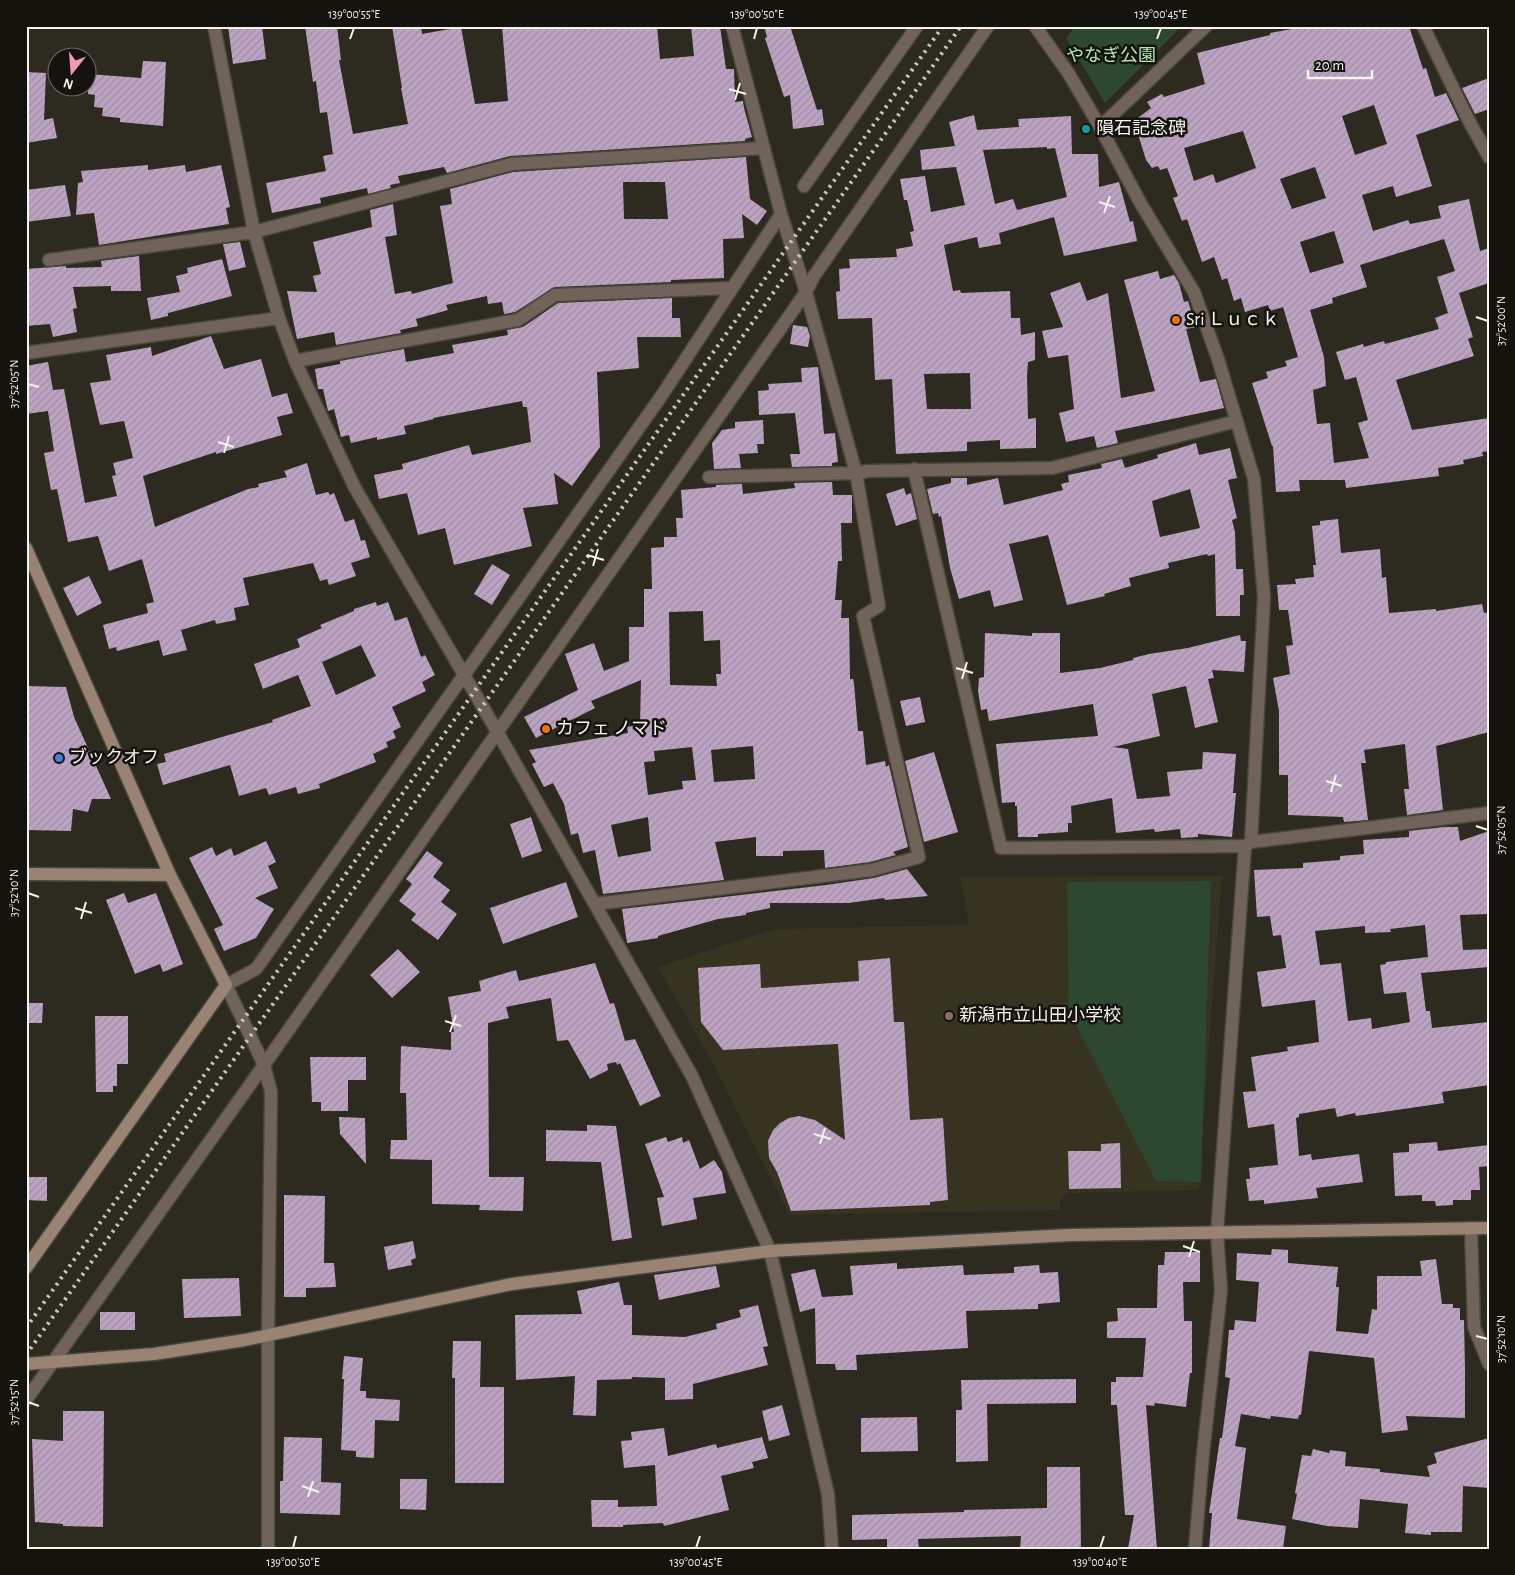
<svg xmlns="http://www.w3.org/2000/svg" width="1515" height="1575" font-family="'Alegreya Sans','Noto Sans JP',sans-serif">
	<defs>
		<pattern id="building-hatch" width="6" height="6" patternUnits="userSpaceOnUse" patternTransform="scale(1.25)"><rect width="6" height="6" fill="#bca3c2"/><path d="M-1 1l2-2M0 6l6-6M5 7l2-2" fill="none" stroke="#a08ca3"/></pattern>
	</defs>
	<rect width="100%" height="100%" fill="#2d2a1f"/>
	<path fill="#373321" d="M1222 876 1198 1190 1067 1193 1060 1201 1061 1210 789 1215 714 1065 658 967 774 929 969 925 960 877Z"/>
	<path fill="#2e4830" d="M1076 26H1182L1105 103 1066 38Z
		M1211 881 1201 1182 1156 1181 1069 1011 1067 882Z"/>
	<path fill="url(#building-hatch)" fill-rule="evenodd" d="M228 26H262L266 59 233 64Z
		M305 26H337L341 60H339L353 134 408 124 401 88H402L392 26H421L422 34 461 27 475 104 508 101 502 26H657L660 59 694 56 691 26H720L726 69H734L735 102 743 101 744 108 752 137 745 139V141L510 156 447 173 444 167 398 176 400 183 390 185 391 188 368 194 367 188 320 198 321 203 272 213 266 183 326 171 323 156 333 154 327 112 320 113 316 81 313 82Z
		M764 26H790L817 110 822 109 824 125 793 129 790 95 784 97 765 38 767 37Z
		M1308 26H1409L1423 69 1426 68 1435 97 1446 93 1459 120 1416 135 1432 186 1396 197 1393 186 1362 195 1373 231 1408 220 1410 224 1441 218 1438 206 1469 199 1480 251 1489 248V283L1459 293 1473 337 1468 339 1474 356 1396 380 1412 430 1489 418V451L1482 452 1483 456 1463 460 1464 464 1438 468 1439 476 1346 488 1345 480H1299L1300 491 1276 492 1273 446H1272L1252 383 1268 378 1266 372 1287 366 1285 361 1298 357 1283 307 1270 311 1268 305 1245 312 1241 298 1234 301 1227 278 1222 280 1214 257 1202 262 1187 219 1182 221 1173 198 1178 196 1167 168 1160 170 1158 166 1152 168 1146 160 1134 121 1151 108 1147 102 1162 94 1164 97 1205 84 1197 53 1270 35V33ZM1374 105 1387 144 1355 155 1342 116ZM1243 131 1256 168 1216 183 1213 174 1194 181 1184 148ZM1315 167 1326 198 1292 209 1280 179ZM1334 231 1344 263 1310 273 1300 242ZM1444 239 1455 271 1437 277 1448 313 1435 318 1439 329 1385 344 1384 341 1364 347 1363 344 1336 352 1345 380 1356 377 1368 420 1358 423 1369 458 1334 463 1330 423 1317 424 1313 390 1326 386 1324 357 1310 310 1333 303 1332 298 1367 287 1360 265Z
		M143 61 166 62 163 126 120 122V118L102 116 103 108 94 107 95 95 88 94V74L141 78Z
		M26 72 46 73 44 120 53 118 57 138 26 143Z
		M1489 78V109L1475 114 1462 88Z
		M974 115 977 130 1019 127 1018 119 1071 116 1072 154H1098L1099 187 1119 182 1130 222 1133 221 1137 241 1064 256 1054 217 999 233 1001 244 979 248 977 237 944 245 953 291 960 290 961 293 1010 291 1011 318H1020L1021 335 1035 332V360L1028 362 1027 376 1028 419 1036 418V448L1000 449V440L967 442V451L896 454 892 379 875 380 872 318 838 319 836 292 840 291 839 269 850 268 849 259 897 257 896 249 913 246 910 232 914 231 907 200H904L900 179 925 176 931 212 965 205 956 167 922 170 920 150 955 146 949 122ZM1047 147V149L1055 148 1067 197 1017 210 1013 199 995 204 983 150ZM970 373 971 409H927L924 374Z
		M746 157 750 199 767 211 757 225 742 214 744 238 723 239 724 278 671 280V282L555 287 515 312 504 314 502 302 488 304 487 296 446 305 448 310 416 319 418 326 400 330 401 333 336 345 334 332 297 339 287 291 317 292 313 276 321 274 313 242 372 227 370 210 393 204 397 235 385 237 395 294 411 291 412 294 453 283 440 206 452 204 450 189 513 172ZM623 182H665L668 219H624Z
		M148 165V170L185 165 186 172 221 165 230 207 226 208 229 224 99 245 94 213 76 215 78 183 83 182 81 171Z
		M65 185 71 216 26 222V190Z
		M240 242 246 267 229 271 223 244Z
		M139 256 141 291H111V286L73 287 77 308 73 309 77 332 53 337 50 324 26 326V269L66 266V268L102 267 101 261Z
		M222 259 232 296 168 313V316L151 320 147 298 180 292 176 276 188 273 187 268Z
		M1158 271 1160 279 1174 275 1179 283 1184 302 1188 301 1196 327 1186 329 1200 382 1216 379 1224 408 1115 431 1118 443 1097 448 1094 436 1066 442 1059 413 1074 409 1068 355 1048 358 1042 331 1063 327 1050 293 1080 282 1087 301 1108 293 1121 398 1155 391 1124 280Z
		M672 298V318H680L681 337H637L639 368 597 372 600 447 572 486 554 473 558 504 523 508 532 546 454 565 445 528 418 535 407 493 379 499 374 475 403 469 402 464 469 445 472 455 531 442 527 407H523L522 401 433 418 434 419 404 426 406 434 377 440V437L351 443 349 435 341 437 334 409 328 411 323 389H318L315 369 340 364V361L404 349 406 362 454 353 452 345 508 335 507 330 523 327 558 303Z
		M793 325 807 327 810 336 808 347 790 344Z
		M211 336 224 369 261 359 272 397 287 393 293 413 277 417 282 435 216 454V452L143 476 155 527 248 489 259 487 258 484 287 477 284 471 307 463 316 495 328 492 330 495 334 493 345 522 354 519 361 541 365 540 370 557 351 563 356 576 329 585 327 579 320 581 313 563 243 578 249 605 234 608 236 620 216 624 215 620 181 630 187 650 163 656 159 640 117 651 116 647 109 649 103 625 148 613 146 604 154 602 142 559 109 571 98 536 68 542 57 489 51 490 44 453 54 451 48 411 26 414V366L48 362 53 390 64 389 85 503 117 496 112 476 116 475 113 463 133 458 124 421 100 425 90 383 111 380 106 355 151 347 152 356Z
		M818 367 824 434 835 433 838 462 832 463V466L792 467 790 454H800L795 413 759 415 758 391 769 390 768 384 802 382 801 368Z
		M763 420 764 444H757L758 453 739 454 741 468 714 469 712 443 722 430 735 428V422Z
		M1196 443 1199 455 1230 448 1237 478 1228 480 1237 518 1232 520 1235 532 1236 569H1243L1244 595H1240V616H1216L1215 554 1208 556 1207 554 1168 563 1169 568 1129 578 1131 586 1104 594 1105 596 1067 605 1048 535 1009 544 1023 600 994 607 990 590 959 599 950 568 941 516 939 517 938 513 933 514 927 489 951 483V478H967V485L998 478 1004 505 1063 490 1061 484 1069 482 1068 475 1102 468 1101 464 1122 459 1125 468 1158 458 1157 455ZM1190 489 1200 528 1160 537 1152 501Z
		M832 482 833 495H852V523H841L842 561H838L835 600H842L841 618H849L850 679H853L854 683 858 731H863L866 765 885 761 886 767 889 765 908 847 893 852 896 855 870 862 825 868 824 850 783 851V856H756V837L715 842 724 880 603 894 595 850 583 853 578 833 571 835 564 804 553 783 544 787 532 764 536 762 529 750 628 733 627 727 640 724 641 680 591 701 595 708 536 738 524 717 578 690 565 654 594 643 604 671 629 661V627H644V589H652L651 548 664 547V537H677L676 518H683L681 490 716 487V485L742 484 743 494 795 488 794 483ZM703 611 704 641 720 640 721 674H716L717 686 670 685 669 612ZM753 746 755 779 714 782 711 750ZM692 747 696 780 682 781 683 789 648 795 644 762 655 761 654 751ZM648 817 651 851 618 857 611 825Z
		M904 488 906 495 911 493 917 519 896 526 886 494Z
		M1338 519 1341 553 1380 549 1382 578 1386 577 1389 613 1436 609V611L1482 604 1484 613 1489 612V732L1436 746 1443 810 1407 815 1404 789H1409L1405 744 1364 750 1366 763H1361L1368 820 1344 822 1343 817 1288 815V775H1279V711L1273 678 1290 674 1286 646 1293 645 1288 610H1279L1277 585 1296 584 1295 579 1314 577 1313 565H1316L1312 526 1320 525V521Z
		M492 564 510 575 492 605 474 594Z
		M89 576 102 603 77 616 63 588Z
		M376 602 377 606 388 602 395 621 407 617 421 657 425 655 435 675 422 682 426 691 392 707 401 727 393 731 396 738 386 742 388 747 373 754 376 762 319 784 320 788 298 794 296 787 269 795 266 788 239 796 230 765 163 785 157 764 166 762 164 754 273 722 272 720 311 706 298 675 263 689 254 664 300 647 297 639 322 628 320 625 354 611V609ZM361 645 376 676 336 695 322 662Z
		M985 633 1032 636V633H1060V673L1100 668 1133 660V658L1149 654 1188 648 1240 635 1241 641H1246L1244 672 1212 670 1214 678 1208 679 1218 722 1195 728 1186 686 1152 694 1160 736 1113 747 1128 749 1137 799 1170 796 1167 772 1202 769 1203 752 1236 754 1233 793H1236L1232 837 1198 834V837L1181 838 1180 829 1155 832 1154 829 1116 833 1112 798 1071 806 1072 823H1068V832L1038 834V837H1018L1017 806H1015V802L1002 803 996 744 1098 736 1093 704 989 721 987 709 981 710 978 691 979 678 984 677Z
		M26 686 66 687 74 717 111 799H92L88 812 73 809 71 831 26 830Z
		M920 697 925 722 906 726 900 701Z
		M934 752 958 832 924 842 905 761Z
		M531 817 542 851 522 858 510 824Z
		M1444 827H1458L1460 841 1489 831V914L1460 915 1463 950 1489 949V967L1421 973 1426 1011H1430L1432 1028 1489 1022V1085L1442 1092 1444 1103 1417 1107 1356 1116 1355 1113 1337 1117 1335 1108 1299 1114V1117L1296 1118 1299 1156 1311 1154 1312 1160 1359 1154 1363 1182 1316 1188 1318 1198 1264 1204V1200L1249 1201 1246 1179H1250L1249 1168 1278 1165 1274 1124 1248 1128 1243 1092 1256 1091 1251 1057 1288 1051 1287 1047 1319 1042 1315 1000 1262 1007 1257 972 1286 968 1281 935 1273 936 1270 916 1257 917 1254 870 1303 868V863L1340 860V856L1364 854 1363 840 1409 837V831ZM1425 925 1428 957 1386 962V964L1380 965 1384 994 1406 992 1410 1022 1372 1029 1371 1018 1348 1021 1341 963 1320 965 1315 931 1365 926V933L1391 932 1390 929Z
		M266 841 276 862 268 866 278 888 255 898 274 909 256 938 224 951 214 929 223 925 189 858 212 847 216 856 231 848 234 856Z
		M427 851 443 863 433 877 450 890 441 902 457 914 438 940 411 920 416 914 399 901 412 884 406 879Z
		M907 869 928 896 885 900 884 898 849 903H770V908L746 913V915L718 919 658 936V938L627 943 622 909 826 885 874 878Z
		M566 882 578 917 503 944 490 908Z
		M124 893 128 903 156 893 183 964 163 972 160 964 135 974 106 900Z
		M398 949 420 972 392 998 370 975Z
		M890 958 894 1022H904L910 1120 943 1118 948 1200 930 1202V1205L791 1211 777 1172 769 1158 768 1141 773 1130 780 1123 789 1118 799 1116 815 1120 845 1140 838 1044 723 1050 701 1022 698 968 760 964 761 988 859 981 858 961Z
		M595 963 610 1004 614 1003 625 1041 635 1039 661 1096 640 1106 620 1063 617 1065 616 1062 607 1064 608 1070 590 1079 568 1040 557 1041 551 998 506 1007 509 1018 488 1023 489 1177H524L523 1211 479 1210 480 1205 432 1204V1160L390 1159 391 1140H407L406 1093H400L401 1046 451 1050V1032H454L448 997 481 991 479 981 516 970 519 981Z
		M26 1003H43L42 1023H26Z
		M95 1016H128V1064H117V1086H113V1092H96Z
		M310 1057H366V1080H348V1111H321V1102H312Z
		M339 1117 365 1118 366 1164 340 1134Z
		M587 1125 616 1126 632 1238 612 1241 601 1162 546 1161V1130L587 1131Z
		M666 1137 668 1142 682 1137 683 1143 689 1140 700 1169 714 1160 722 1172 726 1193 693 1198 697 1219 662 1226 657 1198 664 1197 645 1144Z
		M1437 1142 1438 1151 1489 1145V1166L1479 1167 1480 1190H1471V1200H1453V1205L1436 1206 1435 1201H1422V1195L1395 1196 1393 1153 1409 1152V1144Z
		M1120 1143 1121 1188 1069 1189 1068 1151H1101V1144Z
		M26 1177H47V1201L26 1200Z
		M284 1195 325 1196 324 1263H334L336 1287 306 1288V1297H284Z
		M413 1241 416 1258 411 1260 412 1265 388 1270 384 1247Z
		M1272 1249 1288 1250V1263L1338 1267 1336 1287H1339L1336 1331 1368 1334 1372 1309 1377 1310V1276H1422L1420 1261 1436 1259 1442 1304H1453V1308H1460V1320H1464L1465 1369V1418L1406 1416 1408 1430 1382 1433 1374 1358 1309 1351 1301 1415H1299L1298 1419 1271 1416 1270 1419 1241 1414 1235 1446 1246 1448 1237 1519 1286 1526 1283 1549H1209L1212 1513H1209L1220 1438H1222L1230 1378 1225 1377 1229 1330H1234L1235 1320 1256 1322 1259 1282 1236 1280 1237 1253 1271 1255Z
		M1165 1252H1200V1282H1183L1184 1321H1192V1373H1190L1186 1407 1155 1403 1154 1406 1146 1405 1157 1549H1128L1134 1515H1125L1117 1405H1111V1382H1116V1377H1143L1146 1338H1107V1322L1118 1321 1117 1308H1157L1158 1265H1164Z
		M897 1263V1269L963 1265 964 1275 1014 1273V1267L1039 1265 1040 1273 1058 1272 1060 1302 1038 1304V1309L966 1311 968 1348 856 1355 857 1370H836L835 1364H816L815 1308 800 1312 791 1274 815 1269 822 1297 853 1295 850 1266Z
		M716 1266 720 1287 659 1300 654 1275Z
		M239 1278 241 1316 184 1318 182 1279Z
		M619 1282 624 1305H632V1335L685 1337 717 1329 716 1324 741 1317 739 1310 758 1305 768 1346 763 1347 768 1365 693 1384V1399L665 1400V1378L632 1377V1379L597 1380 596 1416 573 1415 575 1376 516 1380 515 1315 582 1314 577 1291Z
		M100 1312H135V1330H100Z
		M453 1341H481L480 1387H504V1483H455V1378H452Z
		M344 1356 363 1358 360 1391H366V1398L400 1400 399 1421 375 1420 374 1458 356 1457V1451L341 1450 344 1379H342Z
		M1076 1379V1403L987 1404 988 1461 956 1462V1410H962L961 1380Z
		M782 1405 790 1435 769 1441 762 1411Z
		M63 1411H104L103 1527 63 1526V1524L35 1522 32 1439 63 1441Z
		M917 1417 918 1451 861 1452V1418Z
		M664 1428 668 1456 716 1444 717 1448 762 1437 768 1458 752 1462 754 1468 721 1476 729 1510 664 1526 663 1523 623 1525V1527H592L591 1500H618V1507L657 1506 655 1465 624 1468 621 1441 632 1440 631 1432Z
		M284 1437 322 1438 321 1482 341 1483 340 1515 280 1513V1481H283Z
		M1489 1438V1488L1463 1486 1462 1532H1431V1535L1405 1533 1408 1504 1360 1499 1358 1528 1327 1526 1292 1519 1297 1494 1295 1493 1302 1455 1311 1456 1313 1449 1329 1453 1330 1450 1346 1452 1345 1466 1380 1469V1472L1430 1477 1427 1466 1437 1463 1434 1453Z
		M1047 1467H1080L1081 1549H1020L1021 1536 918 1539 919 1549H887V1539L852 1540V1515L964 1512V1510L1047 1508Z
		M400 1479H427L426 1510 400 1509Z"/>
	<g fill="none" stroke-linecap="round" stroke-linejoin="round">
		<defs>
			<path id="street" d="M214 26 254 232 279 318 295 361 355 488 498 733 692 1076 770 1251 828 1494 832 1549
				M1035 26 1069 74 1100 127 1141 204 1194 292 1218 359 1254 479 1264 597 1251 842
				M1423 26 1469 121 1489 157
				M1100 127 1206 26
				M804 186 917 26
				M49 260 254 232 512 164 764 148
				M26 353 279 318
				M295 361 518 320 555 295 731 288
				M914 469 1001 848 1245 846 1251 842 1489 813
				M709 477 856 473 868 471 1052 468 1237 421
				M595 904 872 870 919 857 863 616 879 606 856 473 806 292 781 214 732 26
				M1471 1228 1474 1327 1489 1364
				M26 1400 264 1065 806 292 814 276 988 26
				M268 1549V1336L271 1092 264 1065 226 985 256 969 660 398 781 214
				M1195 1549 1203 1454 1221 1290 1217 1233 1245 846"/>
			<path id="secondary" d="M26 548 170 875 226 985 26 1268
				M26 874 170 875
				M26 1364 154 1354 245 1340 512 1284 770 1251 1070 1235 1489 1228"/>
		</defs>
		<use href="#street" stroke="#49463c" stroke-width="15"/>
		<use href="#secondary" stroke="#49463c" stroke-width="15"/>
		<use href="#street" stroke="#716359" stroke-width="12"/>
		<use href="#secondary" stroke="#998373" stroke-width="12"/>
		<path stroke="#c9c6be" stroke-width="4" stroke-dasharray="2.5 5" stroke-linecap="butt" d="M26 1328 943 26
			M26 1355 961 26"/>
	</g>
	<path fill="none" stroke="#f5f3ec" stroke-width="2" d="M350 39 354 28M754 39 757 28M1157 39 1161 28M729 89 746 94M735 100 740 83M1099 202 1115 207M1104 213 1110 196M1476 317 1488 321M28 384 39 387M218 442 234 447M224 453 229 436M587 555 604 560M593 566 598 549M956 668 973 673M962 679 967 662M1326 781 1342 786M1331 792 1336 775M1476 826 1488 830M28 893 39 897M75 908 92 913M81 919 86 902M445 1021 461 1026M450 1032 456 1015M814 1134 831 1139M820 1144 825 1128M1183 1246 1200 1252M1189 1257 1194 1241M1476 1336 1488 1339M28 1402 39 1406M302 1486 319 1492M308 1497 313 1481M293 1548 296 1536M696 1548 700 1536M1100 1548 1104 1536"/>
	<circle fill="#0f9aa8" stroke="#14130e" stroke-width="2" cx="1086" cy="129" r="5"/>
	<g fill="#e8710a" stroke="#14130e" stroke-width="2">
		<circle cx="1176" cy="320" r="5"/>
		<circle cx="546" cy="729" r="5"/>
	</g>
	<circle fill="#3f7fe0" stroke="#14130e" stroke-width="2" cx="59" cy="758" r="5"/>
	<circle fill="#8d6e63" stroke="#14130e" stroke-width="2" cx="949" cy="1016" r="5"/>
	<g text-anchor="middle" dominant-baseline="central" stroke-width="5" stroke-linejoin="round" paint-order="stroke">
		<g font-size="18" fill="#b3e5b6" stroke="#14130e">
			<text x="1111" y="56">やなぎ公園</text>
		</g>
		<g font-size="18" fill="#f5f3ec" stroke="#14130e" text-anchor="start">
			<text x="1096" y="129">隕石記念碑</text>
			<text x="1186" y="320">Sri Ｌｕｃｋ</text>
			<text x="556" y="729">カフェ ノマド</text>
			<text x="69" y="758">ブックオフ</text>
			<text x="959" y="1016">新潟市立山田小学校</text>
		</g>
	</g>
	<rect width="1515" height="1575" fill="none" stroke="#14130e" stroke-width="55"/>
	<g transform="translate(72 72) rotate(197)"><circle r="24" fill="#14130e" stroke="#6e6d67"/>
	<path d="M0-4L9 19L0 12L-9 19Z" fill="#f19ab3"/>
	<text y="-8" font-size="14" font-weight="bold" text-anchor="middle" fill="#f5f3ec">N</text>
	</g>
	<path d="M1308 70v8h64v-8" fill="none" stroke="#f5f3ec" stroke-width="2.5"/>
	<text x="1315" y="70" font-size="15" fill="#f5f3ec" stroke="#14130e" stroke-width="4" paint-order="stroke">20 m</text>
	<rect x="28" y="28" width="1460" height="1520" fill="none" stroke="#f5f3ec" stroke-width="2"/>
	<g font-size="12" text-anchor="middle" fill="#f5f3ec">
		<text x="354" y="18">139°00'55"E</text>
		<text x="757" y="18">139°00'50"E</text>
		<text x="1161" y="18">139°00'45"E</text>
		<text transform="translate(1501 321) rotate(-90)" y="4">37°52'00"N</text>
		<text transform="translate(14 384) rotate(-90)" y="4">37°52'05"N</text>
		<text transform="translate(1501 830) rotate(-90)" y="4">37°52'05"N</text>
		<text transform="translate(14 893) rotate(-90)" y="4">37°52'10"N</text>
		<text transform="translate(1501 1339) rotate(-90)" y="4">37°52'10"N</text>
		<text transform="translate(14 1402) rotate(-90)" y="4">37°52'15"N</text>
		<text x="293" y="1566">139°00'50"E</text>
		<text x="696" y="1566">139°00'45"E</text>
		<text x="1100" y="1566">139°00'40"E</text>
	</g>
</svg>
